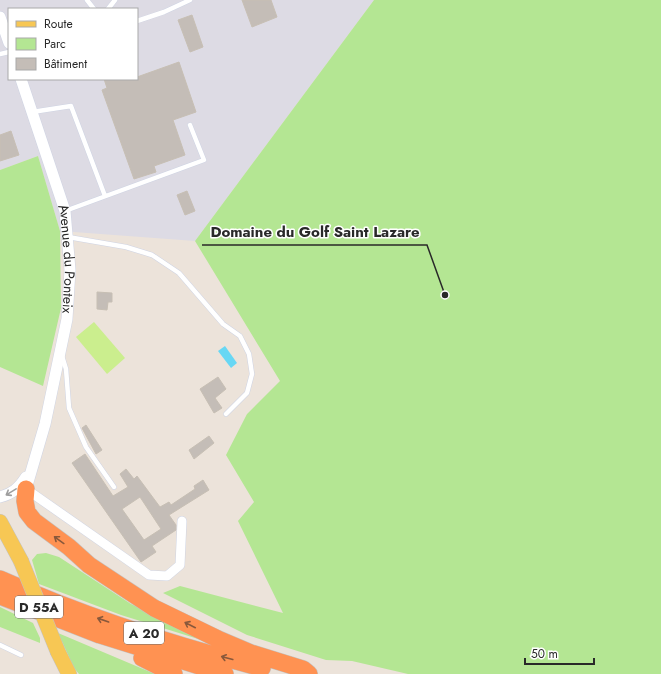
<svg xmlns="http://www.w3.org/2000/svg" width="661" height="674" font-family="Jost,sans-serif">
	<rect width="100%" height="100%" fill="#ece3da"/>
	<path fill="#dddbe4" fill-rule="evenodd" d="M0 0H374L195 241 60 231 38 156 0 170ZM9 9H137V79H9Z"/>
	<path fill="#b4e693" d="M374 0H661V674H408L352 661 326 660 247 635 163 593 180 586 283 613 238 521 254 502 226 455 247 414 280 381 195 241Z
		M38 156 60 231 61 308 43 386 0 367V170Z
		M46 553 59 557 131 604 224 647 121 615 39 584 32 560 37 554Z
		M0 607 33 623 40 638V643L0 627Z
		M58 633 155 674H79L74 668Z"/>
	<path fill="#cbee8e" d="M94 322 125 358 107 374 76 337Z"/>
	<path fill="#67d7f4" d="M225 346 237 363 231 368 218 351Z"/>
	<path fill="#c4bdb7" stroke="#c7bfb4" fill-rule="evenodd" d="M242 0H271L277 17 252 27Z
		M192 15 203 47 190 52 178 20Z
		M179 62 196 112 173 120 185 155 154 166 156 172 134 179 102 90 107 88 104 79H137V77Z
		M11 131 19 155 0 161V135Z
		M187 191 195 211 185 215 177 195Z
		M97 292 112 293V302H108L107 310 97 309Z
		M218 377 226 389 215 398 222 408 214 413 200 389Z
		M86 425 102 450 96 454 82 428Z
		M209 436 214 443 194 459 189 450Z
		M85 454 113 496 128 487 120 474 126 469 134 479 137 476 160 507 169 502 171 505 195 489 194 486 203 480 209 490 169 515 176 525V530L152 546 156 552 141 562 72 463ZM140 497 161 529 144 540 122 509Z"/>
	<g fill="none" stroke-linecap="round" stroke-linejoin="round">
		<defs>
			<path id="service" d="M87 0 94 9
				M108 9 115 0
				M137 21 164 12 190 0
				M0 54 9 52
				M32 112 71 106 105 196
				M65 211 204 160 190 125
				M68 237 126 247 152 255 179 273 223 324 240 336 249 354 252 374 247 393 226 414
				M62 356 66 369 69 408 86 447 114 487
				M0 645 21 655"/>
			<path id="minor" d="M26 489 149 575 167 576 180 565 182 521"/>
			<g id="tertiary">
				<path d="M0 17 9 43"/>
				<path id="s1" d="M21 79 65 211 70 270 67 319 45 424 26 489"/>
				<path d="M0 497C12 494 19 488 26 477"/>
			</g>
			<path id="primary" d="M0 522 21 561
				M58 652 69 674"/>
			<path id="motorway" d="M26 489 25 501 27 512 34 521 69 547 89 565 154 608 218 639 251 653 303 669 309 674
				M0 579C85 617 173 645 262 668
				M0 596 100 635 225 674
				M142 658 174 674"/>
		</defs>
		<use href="#service" stroke="#cfd4e3" stroke-width="5.5"/>
		<use href="#minor" stroke="#cfd4e3" stroke-width="10"/>
		<use href="#tertiary" stroke="#cfd4e3" stroke-width="12"/>
		<use href="#primary" stroke="#c3c3c3" stroke-width="16"/>
		<use href="#motorway" stroke="#c3c3c3" stroke-width="18"/>
		<use href="#service" stroke="#fff" stroke-width="4.5"/>
		<use href="#minor" stroke="#fff" stroke-width="9"/>
		<use href="#tertiary" stroke="#fff" stroke-width="11"/>
		<use href="#primary" stroke="#f7c754" stroke-width="15"/>
		<use href="#motorway" stroke="#ff9252" stroke-width="17"/>
		<defs>
			<path id="primary-bridge" d="M21 561 58 652"/>
		</defs>
		<use href="#primary-bridge" stroke="#c3c3c3" stroke-width="16" stroke-linecap="butt"/>
		<use href="#primary-bridge" stroke="#f7c754" stroke-width="15"/>
	</g>
	<defs><path id="oneway-shaft" d="M-6 0H5M1.5-3L5.5 0L1.5 3" fill="none" stroke-width="1.6" stroke-linecap="round" stroke-linejoin="round"/></defs>
	<use stroke="#9f9f9f" href="#oneway-shaft" transform="translate(11 492) rotate(149)"/>
	<g stroke="#89583b">
		<use href="#oneway-shaft" transform="translate(59 540) rotate(-144)"/>
		<use href="#oneway-shaft" transform="translate(103 620) rotate(-161)"/>
		<use href="#oneway-shaft" transform="translate(190 625) rotate(-153)"/>
		<use href="#oneway-shaft" transform="translate(227 658) rotate(-165)"/>
	</g>
	<g text-anchor="middle" dominant-baseline="central" stroke-width="3" stroke-linejoin="round" paint-order="stroke">
		<g fill="#fff" stroke="#696969" stroke-width="1">
			<rect x="15" y="596" width="48" height="22" rx="3"/>
			<rect x="124" y="622" width="40" height="22" rx="3"/>
		</g>
		<g font-size="13" font-weight="bold" fill="#292929">
			<text x="39" y="607">D 55A</text>
			<text x="144" y="633">A 20</text>
		</g>
		<g font-size="14" fill="#292929" stroke="#fff">
			<text stroke="none"><textPath href="#s1" startOffset="187">Avenue du Ponteix</textPath></text>
		</g>
	</g>
	<path fill="none" stroke="#292929" stroke-width="1.5" d="M445 295L427 245H202"/>
	<circle fill="#292929" stroke="#fff" stroke-width="1.5" cx="445" cy="295" r="4"/>
	<g font-size="15" text-anchor="middle" font-weight="bold" fill="#292929" stroke="#fff" stroke-width="3" stroke-linejoin="round" paint-order="stroke">
		<text x="315" y="237">Domaine du Golf Saint Lazare</text>
	</g>
	<rect x="8" y="8" width="130" height="72" fill="#ffffff" stroke="#a9a9a9"/>
	<rect x="16" y="21" width="20" height="6" fill="#f7c754" stroke="#a9a9a9"/>
	<text x="44" y="28" font-size="12" fill="#292929">Route</text>
	<rect x="16" y="38" width="20" height="12" fill="#b4e693" stroke="#a9a9a9"/>
	<text x="44" y="48" font-size="12" fill="#292929">Parc</text>
	<rect x="16" y="58" width="20" height="12" fill="#c4bdb7" stroke="#a9a9a9"/>
	<text x="44" y="68" font-size="12" fill="#292929">Bâtiment</text>
	<path d="M525 658v6h69v-6" fill="none" stroke="#292929" stroke-width="2"/>
	<text x="531" y="658" font-size="12" fill="#292929" stroke="#ffffff" stroke-width="3" paint-order="stroke">50 m</text>
</svg>
